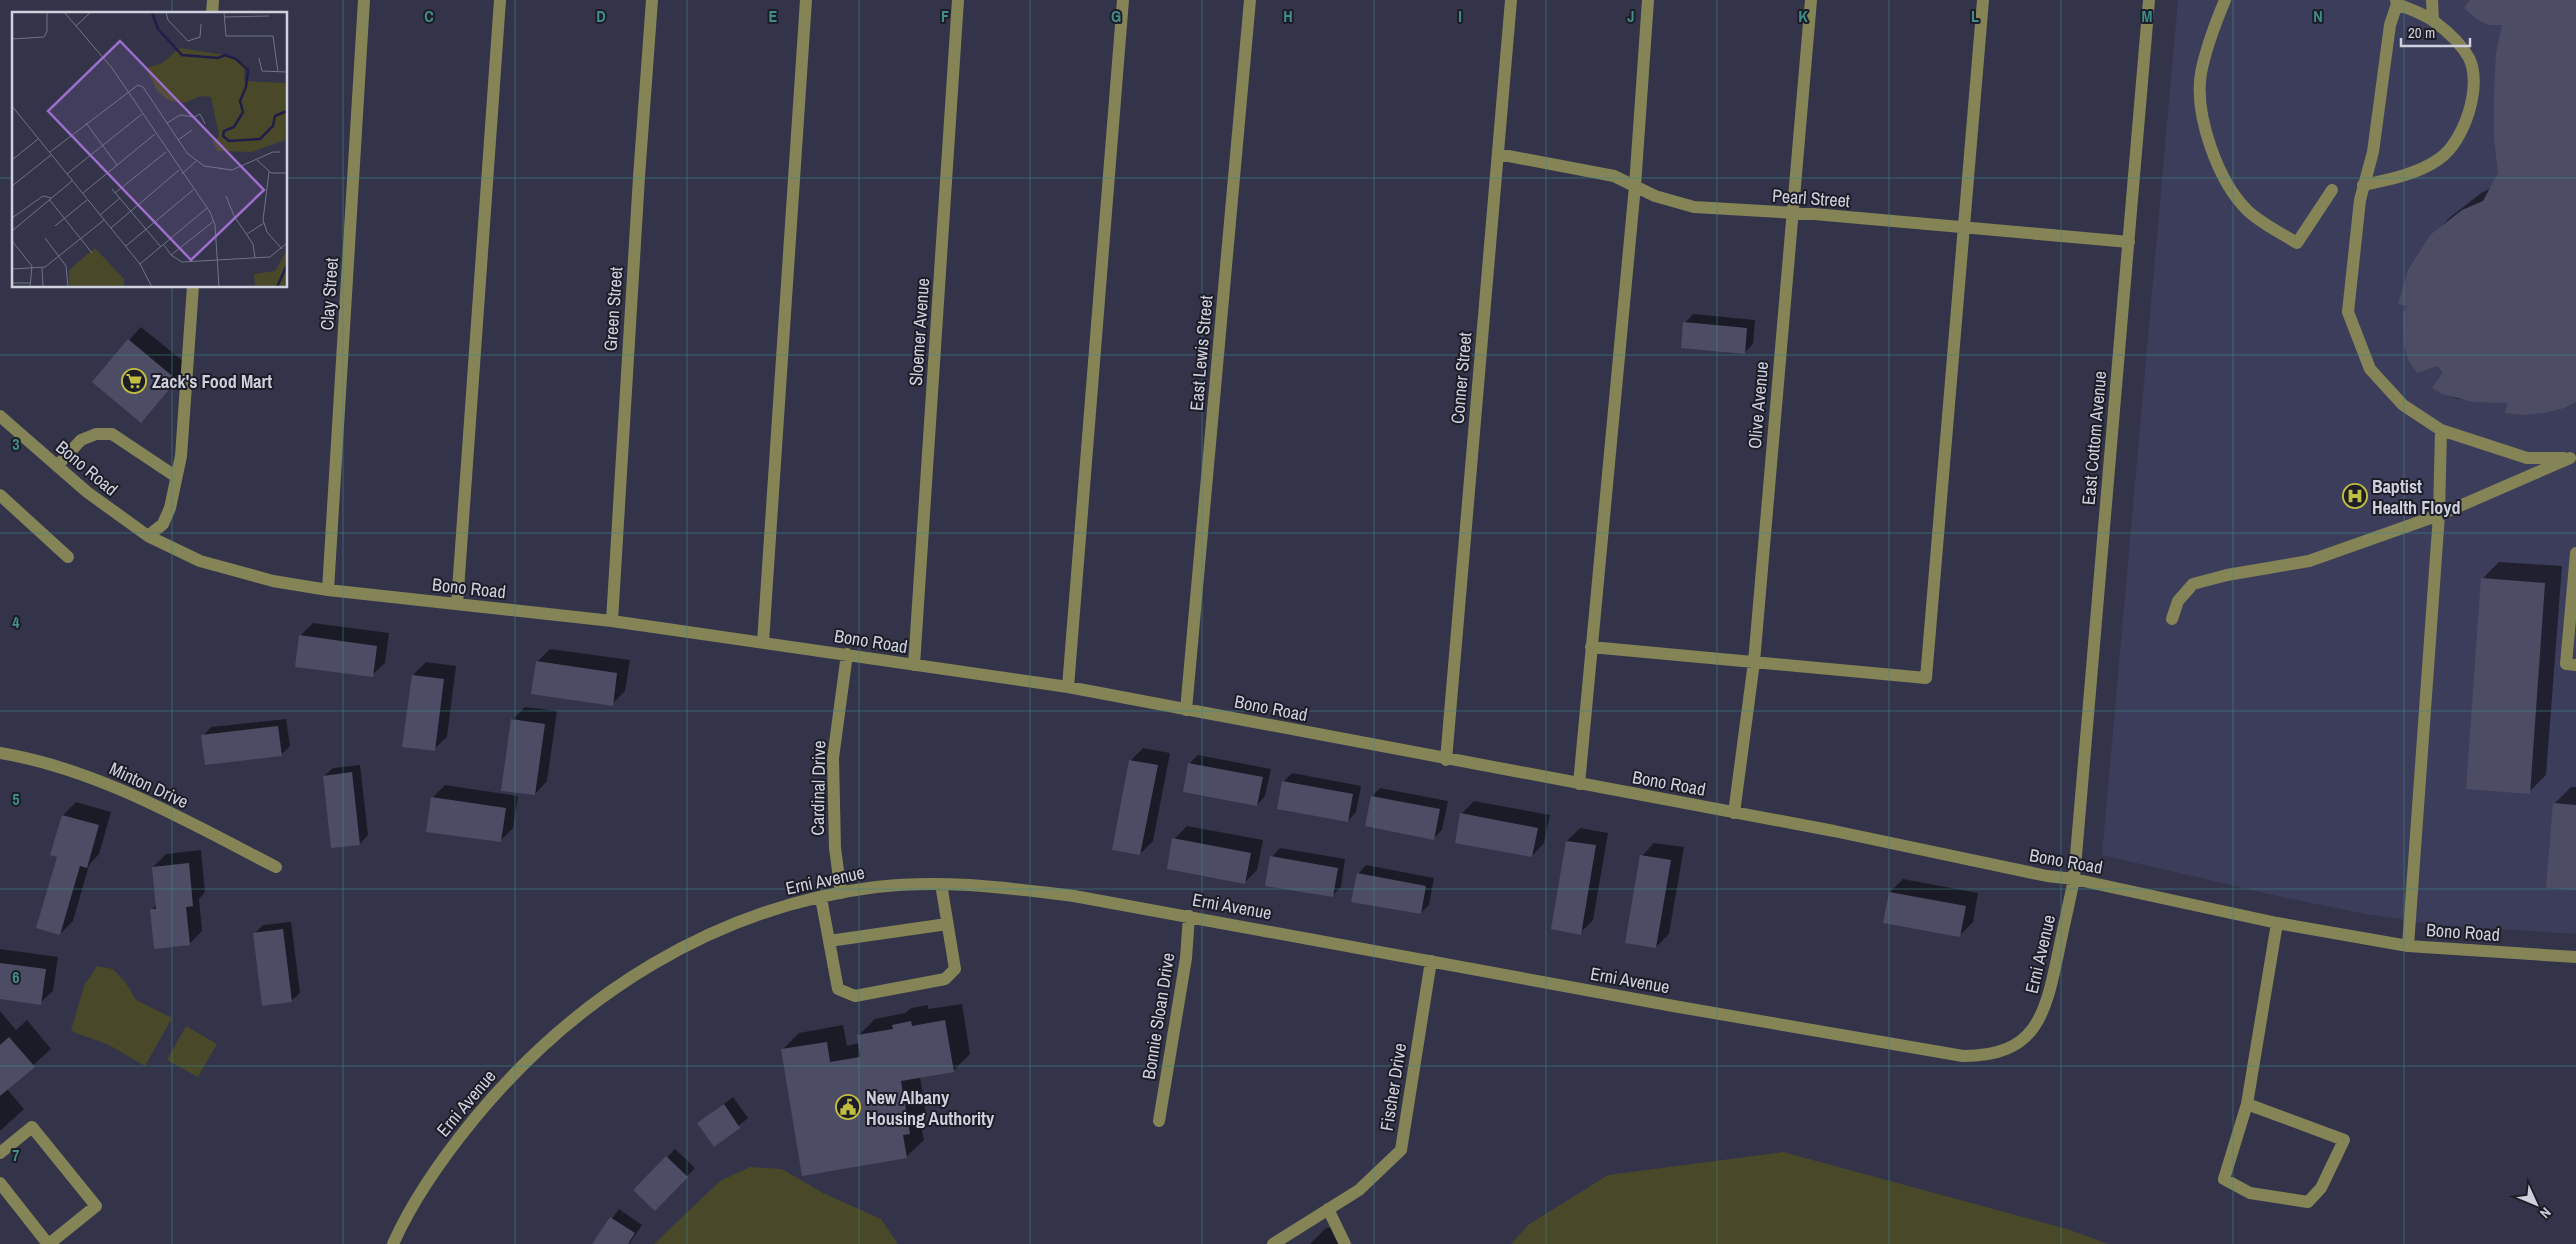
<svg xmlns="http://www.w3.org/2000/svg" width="2576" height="1244" font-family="'Archivo Narrow',sans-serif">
	<rect width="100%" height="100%" fill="#33344a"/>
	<path fill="#3c3d5a" d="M2178 0H2576V934L2437 925 2366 914 2282 897 2102 855Z"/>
	<path fill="#494829" d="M97 966 113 969 126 983 136 1000 172 1018 145 1066 109 1045 71 1031 84 986Z
		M186 1026 217 1044 198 1077 167 1060Z
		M1783 1152 2067 1229 2108 1244H1511L1528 1225 1608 1175Z
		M750 1167 782 1169 823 1193 881 1219 898 1244H654L720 1181Z"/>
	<path fill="#0007" d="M2472 0H2576V400L2509 402 2457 399 2434 388 2444 372 2409 306 2404 286 2420 251 2449 218 2481 193 2491 188 2499 173 2503 24Z
		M1693 314 1755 320 1753 344 1744 353 1685 323Z
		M141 327 189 366 141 421 129 340Z
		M2499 562 2562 566 2546 775 2529 792 2482 579Z
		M313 623 389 633 385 663 372 675 300 636Z
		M550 649 630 660 625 691 612 704 537 662Z
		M426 662 456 666 447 737 434 749 413 675Z
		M525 707 557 711 547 781 535 794 512 720Z
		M286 719 290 746 281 755 203 736 211 727Z
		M1143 748 1170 753 1153 841 1140 854 1130 761Z
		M1198 755 1271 769 1265 796 1257 805 1184 791 1190 763Z
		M360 765 368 835 360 844 324 776 333 768Z
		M1292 773 1361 786 1356 812 1348 821 1278 808 1284 781Z
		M445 785 518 796 513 828 500 841 432 798Z
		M2571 787H2576V889L2554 804Z
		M1380 788 1448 801 1442 830 1434 838 1372 796Z
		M1474 801 1550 815 1544 843 1532 856 1461 814Z
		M76 802 111 812 99 854 89 865 73 921 60 934 58 856 52 855 63 815Z
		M1187 826 1263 840 1257 870 1244 883 1174 839Z
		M1580 828 1608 833 1593 920 1580 933 1567 841Z
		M1654 843 1684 847 1669 934 1656 947 1642 856Z
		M1280 848 1345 859 1341 887 1332 896 1272 857Z
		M201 850 205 892 199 899 202 931 189 944 151 910 157 904 153 867 166 854Z
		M1366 865 1434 878 1429 905 1421 913 1358 874Z
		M1903 879 1978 893 1973 922 1960 935 1890 892Z
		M291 922 300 993 291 1001 254 934 263 925Z
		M0 949 58 957 53 991 40 1003 0 998Z
		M962 1004 970 1054 953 1071 920 1076 926 1115 920 1121 924 1140 906 1157 782 1050 799 1033 843 1025 847 1046 859 1043 858 1036 875 1019 905 1013 911 1008 928 1005V1009Z
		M0 1011 16 1030 27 1020 51 1049 7 1089 24 1109 0 1131Z
		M733 1097 748 1118 715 1145 699 1123Z
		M675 1149 695 1168 655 1209 635 1190Z
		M619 1209 642 1225 629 1244H593Z
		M1337 1227 1338 1244H1310L1326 1228Z"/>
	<path fill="#4c4d64" d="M2470 0H2576V402L2564 408 2544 413 2525 415 2505 413 2507 403 2473 402 2442 394 2432 388 2443 372 2437 366 2417 373 2408 360 2404 344 2403 314 2407 306 2398 304 2408 270 2430 235 2462 210 2483 201 2498 173 2494 138V95L2496 54 2502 25H2489L2478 20 2464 8Z
		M1683 322 1747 328 1745 354 1681 348Z
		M128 339 177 380 141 423 92 382Z
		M2481 578 2545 583 2530 794 2466 789Z
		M299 635 377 646 373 677 295 667Z
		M536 661 617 673 613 706 531 694Z
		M412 675 444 679 435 751 402 747Z
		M511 719 545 724 535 795 501 791Z
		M278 726 282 756 205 765 201 735Z
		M1129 760 1158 765 1140 855 1112 850Z
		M1188 763 1263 777 1257 806 1183 792Z
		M352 772 360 845 331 848 323 776Z
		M1282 781 1353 794 1348 822 1277 809Z
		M1371 796 1440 809 1434 840 1365 826Z
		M431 797 506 808 501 842 426 832Z
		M2553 803 2576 805V890L2546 888Z
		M1460 813 1538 828 1532 857 1455 843Z
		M62 815 99 825 87 868 80 866 60 935 36 928 57 857 50 855Z
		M1172 838 1251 853 1245 884 1167 869Z
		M1566 841 1596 845 1581 935 1551 929Z
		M1640 855 1671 860 1656 948 1625 943Z
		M1270 856 1338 868 1333 897 1265 886Z
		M189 863 193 906 186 907 190 945 154 949 150 909H156L152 867Z
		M1357 873 1426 886 1421 914 1351 902Z
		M1889 892 1966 906 1960 937 1883 923Z
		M283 929 292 1002 262 1006 253 933Z
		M0 963 46 969 41 1005 0 999Z
		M945 1020 954 1072 901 1081 910 1134 903 1135 907 1158 802 1176 781 1049 827 1042 830 1062 860 1057 857 1035 893 1029 892 1025 911 1021 912 1026Z
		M9 1037 35 1067 0 1096V1045Z
		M724 1104 740 1128 714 1147 697 1123Z
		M666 1156 688 1177 655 1211 633 1190Z
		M610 1217 635 1233 628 1244H592Z"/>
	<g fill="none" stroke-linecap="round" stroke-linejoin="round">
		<path stroke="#848457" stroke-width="12" d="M2225 0C2215 24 2206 47 2201 73 2194 115 2218 182 2248 211 2262 224 2281 233 2297 243L2332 190
			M2396 0 2397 4 2390 25 2373 152 2360 200 2348 312 2370 369 2403 405 2441 430 2439 515 2408 946
			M2432 0 2433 20
			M212 14 213 0
			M1498 154 1614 176 1655 196 1694 207 1814 214 2129 242
			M2363 185C2388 180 2418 174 2439 159 2464 142 2483 86 2469 58 2462 45 2447 31 2435 22 2425 14 2409 9 2397 4
			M0 416 87 492 148 536 200 561 273 581 328 590 612 621 1068 687 1834 831 2047 876 2074 879 2277 923 2408 946 2576 957
			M2441 430 2527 458H2564
			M57 466 81 440 96 434H112L175 476
			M0 495 68 557
			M148 536 163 524 170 508 181 456 193 286
			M2576 553 2566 664 2576 665
			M328 590 364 0
			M457 604 500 0
			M2172 619 2178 601 2193 584 2227 575 2309 561 2439 515 2570 458
			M612 621 639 177 652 0
			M763 642 806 0
			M1591 647 1926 678 1983 0
			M914 665 958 0
			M1068 687 1123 0
			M1186 710 1250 0
			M0 753C98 769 188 822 276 867
			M1446 760 1511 0
			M1579 784 1635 186 1648 0
			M1734 813 1754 662 1811 0
			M841 893 835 848 833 758 847 654
			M821 898 838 989 855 996 945 979 955 969 941 884
			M829 941 947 924
			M2247 1104 2344 1140 2321 1188 2308 1202 2250 1193 2224 1179 2247 1104 2277 923
			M1159 1121 1186 958 1189 916
			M0 1153 32 1127 96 1206 49 1244
			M0 1183 48 1244
			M1328 1209 1345 1244
			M393 1244C413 1199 443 1157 474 1119 576 995 715 907 876 887 943 879 1008 888 1074 896L1679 1007 1963 1056C2036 1056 2045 1016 2058 954 2063 929 2069 904 2074 879L2149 0
			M1273 1244 1359 1190 1401 1150 1431 961"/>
	</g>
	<path fill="none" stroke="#3f8c8a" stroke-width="1" stroke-opacity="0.55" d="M172 0V14M343 0V1244M515 0V1244M687 0V1244M859 0V1244M1030 0V1244M1202 0V1244M1374 0V1244M1546 0V1244M1717 0V1244M1889 0V1244M2061 0V1244M2233 0V1244M2404 0V1244M0 178H14M286 178H2576M172 286V1244M0 355H2576M0 533H2576M0 711H2576M0 889H2576M0 1066H2576"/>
	<defs>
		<symbol id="supermarket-ring" viewBox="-11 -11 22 22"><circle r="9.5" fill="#1c1d27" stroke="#c1bd40" stroke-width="1.5"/><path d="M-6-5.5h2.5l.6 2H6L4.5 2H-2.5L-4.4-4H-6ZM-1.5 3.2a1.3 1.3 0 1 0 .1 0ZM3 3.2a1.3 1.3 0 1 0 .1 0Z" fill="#c1bd40"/></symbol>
		<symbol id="hospital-ring" viewBox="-11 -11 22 22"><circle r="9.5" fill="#1c1d27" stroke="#c1bd40" stroke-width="1.5"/><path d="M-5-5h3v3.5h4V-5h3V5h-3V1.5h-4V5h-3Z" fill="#c1bd40"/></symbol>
		<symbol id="civic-ring" viewBox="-11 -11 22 22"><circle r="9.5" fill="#1c1d27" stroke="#c1bd40" stroke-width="1.5"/><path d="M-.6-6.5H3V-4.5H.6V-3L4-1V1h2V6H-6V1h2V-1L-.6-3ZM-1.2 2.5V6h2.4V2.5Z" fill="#c1bd40"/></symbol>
	</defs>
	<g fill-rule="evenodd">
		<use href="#supermarket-ring" x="120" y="367" width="28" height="28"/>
		<use href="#hospital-ring" x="2341" y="482" width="28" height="28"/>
		<use href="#civic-ring" x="834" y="1093" width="28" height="28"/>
	</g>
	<g text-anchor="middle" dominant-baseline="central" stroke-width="4" stroke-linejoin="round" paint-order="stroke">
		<g font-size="18" fill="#cfd0de" stroke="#1c1d27">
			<text transform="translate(1811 198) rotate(4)">Pearl Street</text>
			<text transform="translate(329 294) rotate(-86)">Clay Street</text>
			<text transform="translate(613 309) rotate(-86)">Green Street</text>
			<text transform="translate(919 332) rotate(-86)">Sloemer Avenue</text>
			<text transform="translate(1201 353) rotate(-85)">East Lewis Street</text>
			<text transform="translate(1461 378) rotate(-85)">Conner Street</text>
			<text transform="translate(1758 405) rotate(-85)">Olive Avenue</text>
			<text transform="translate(2094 438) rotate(-85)">East Cottom Avenue</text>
			<text transform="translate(87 468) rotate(40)">Bono Road</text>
			<text transform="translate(469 588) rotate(6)">Bono Road</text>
			<text transform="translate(871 641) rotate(9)">Bono Road</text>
			<text transform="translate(1271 708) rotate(11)">Bono Road</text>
			<text transform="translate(1669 783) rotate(10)">Bono Road</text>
			<text transform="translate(149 785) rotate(25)">Minton Drive</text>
			<text transform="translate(818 788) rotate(-89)">Cardinal Drive</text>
			<text transform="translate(2066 861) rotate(10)">Bono Road</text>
			<text transform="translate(825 880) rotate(-12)">Erni Avenue</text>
			<text transform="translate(1232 906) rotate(10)">Erni Avenue</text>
			<text transform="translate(2463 932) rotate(4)">Bono Road</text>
			<text transform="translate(2040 954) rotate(-77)">Erni Avenue</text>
			<text transform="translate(1630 980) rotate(10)">Erni Avenue</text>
			<text transform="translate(1158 1016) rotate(-81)">Bonnie Sloan Drive</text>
			<text transform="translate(1393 1087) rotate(-81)">Fischer Drive</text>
			<text transform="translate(466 1103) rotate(-50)">Erni Avenue</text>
		</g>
		<g font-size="18" font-weight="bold" fill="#cfd0de" stroke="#1c1d27" text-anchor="start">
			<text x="152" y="381">Zack's Food Mart</text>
			<text x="2372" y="486">Baptist<tspan x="2372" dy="21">Health Floyd</tspan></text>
			<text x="866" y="1097">New Albany<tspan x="866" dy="21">Housing Authority</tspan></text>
		</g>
	</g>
	<g transform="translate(12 12)">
		<rect width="275" height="275" fill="#33344a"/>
		<path d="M168 36 213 43 233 52 232 69 275 71 273 128 239 140 205 139 201 129 207 124 199 85 189 84 172 91 158 89 146 80 134 56 150 51ZM83 236 112 267V275H57V258ZM275 238V275H243L242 262 263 259Z" fill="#494829"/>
		<path fill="none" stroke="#211d49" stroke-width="2.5" d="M140 0 146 17 170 43 206 46 213 43 224 47 236 58 234 75 228 89 231 100 222 115 212 119 211 124 217 129 248 127 261 114 263 104 275 99M265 275 275 253"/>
		<path fill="none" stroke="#717285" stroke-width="1" d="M52 0 100 56 198 200 203 213 207 275M154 0 156 8 176 29 188 25 189 12M212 0 214 24H261L266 60M212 5 257 4M64 14 79 0M0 27 32 25 35 19V0M247 46 250 59 275 60M0 94 128 252 140 275M74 111 105 153M155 111 168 103 182 105 188 102 193 112M166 128 180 118M38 140 126 73 131 75 175 141 192 154 220 158 261 140H268M0 148 26 127M245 148 259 161H275M257 160 251 208 255 220 270 237M55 162 130 102M170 162 184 149M0 174 39 143M100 177 149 235M71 181 143 122M103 181 154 140M214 184 222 204 241 232 243 246M37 187 80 241M88 203 108 186M0 206 31 184 39 186M43 214 75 188M99 216 167 158M0 219 60 169M235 222 252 211M33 226 54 254 56 275M0 229 20 254 18 275M152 233 159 243 202 209M114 234 181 178M159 243 170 250 258 245 275 231M128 252 195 196M30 256 31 275M0 257 33 255 92 208M0 271H18"/>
		<path fill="#9d6ecb" fill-opacity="0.15" stroke="#9d6ecb" stroke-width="2.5" d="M108 29 252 178 179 248 36 99Z"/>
		<rect width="275" height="275" fill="none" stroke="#cfd0de" stroke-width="2.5"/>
	</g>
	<g font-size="16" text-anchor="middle" font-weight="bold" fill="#3f8c8a" stroke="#1c1d27" stroke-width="4" stroke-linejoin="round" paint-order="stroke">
		<text x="429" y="22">C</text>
		<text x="601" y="22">D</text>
		<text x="773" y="22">E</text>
		<text x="945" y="22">F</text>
		<text x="1116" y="22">G</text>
		<text x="1288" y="22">H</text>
		<text x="1460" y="22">I</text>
		<text x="1631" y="22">J</text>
		<text x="1803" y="22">K</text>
		<text x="1975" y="22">L</text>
		<text x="2147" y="22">M</text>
		<text x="2318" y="22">N</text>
		<text x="16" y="450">3</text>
		<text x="16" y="628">4</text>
		<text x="16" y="805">5</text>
		<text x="16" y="983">6</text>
		<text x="16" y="1161">7</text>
	</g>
	<g transform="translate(2536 1204) rotate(134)" stroke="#1c1d27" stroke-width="4" paint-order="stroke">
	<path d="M0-4L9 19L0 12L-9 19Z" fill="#cfd0de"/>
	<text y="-8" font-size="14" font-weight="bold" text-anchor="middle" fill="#cfd0de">N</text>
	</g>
	<path d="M2401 38v8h69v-8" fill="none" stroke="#cfd0de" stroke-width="2.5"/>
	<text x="2408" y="38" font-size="15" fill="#cfd0de" stroke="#1c1d27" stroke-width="4" paint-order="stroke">20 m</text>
</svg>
